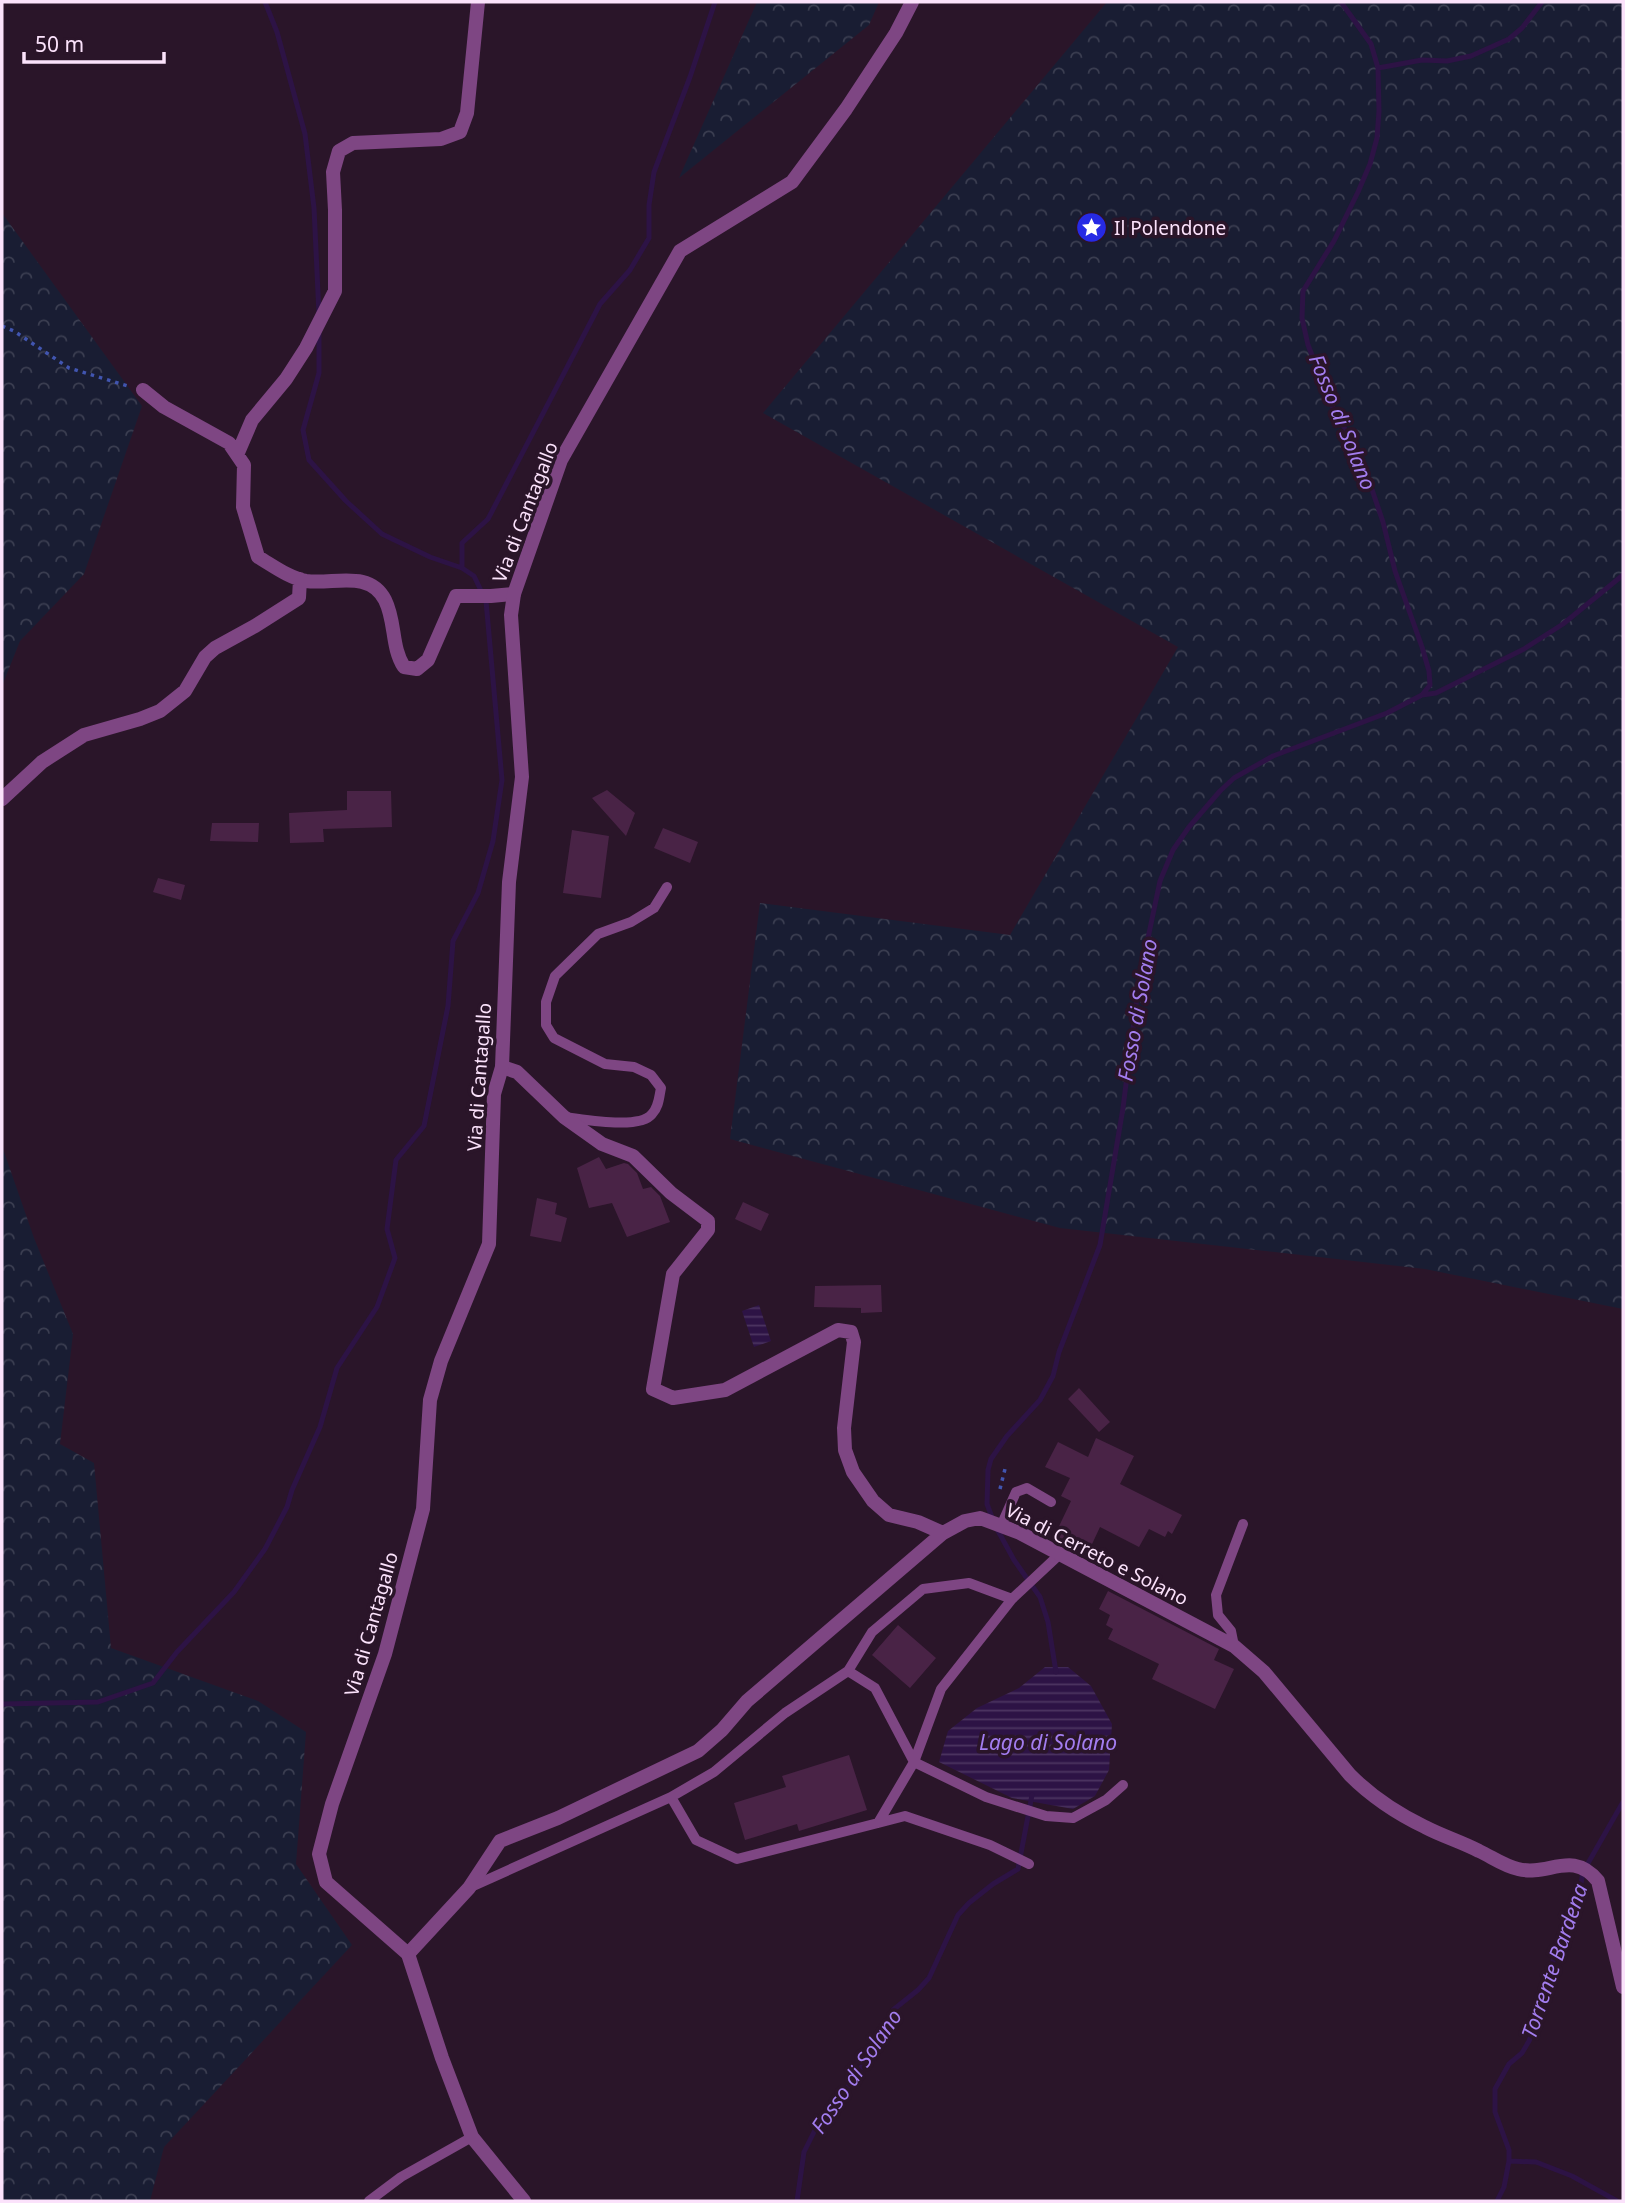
<svg xmlns="http://www.w3.org/2000/svg" width="1625" height="2203" font-family="'Noto Sans',sans-serif">
	<defs>
		<pattern id="forest-crowns" width="20" height="18" patternUnits="userSpaceOnUse" patternTransform="scale(1.75)"><rect width="20" height="18" fill="#191d33"/><path d="M2 6a3 3 0 1 1 6 0M12 15a3 3 0 1 1 6 0" fill="none" stroke="#3b3e51"/></pattern>
		<pattern id="water-rules" width="6" height="5" patternUnits="userSpaceOnUse" patternTransform="scale(1.75)"><rect width="6" height="5" fill="#2d1345"/><path d="M0 2.5h6" fill="none" stroke="#4c3561"/></pattern>
	</defs>
	<rect width="100%" height="100%" fill="#2a1529"/>
	<path fill="url(#forest-crowns)" d="M757 2H879L869 25 679 178Z
		M1107 2H1623V1309L1425 1269 1060 1228 730 1139 760 903 1010 935 1178 647 763 413Z
		M2 213 142 406 84 574 20 641 2 686Z
		M2 1146 34 1238 73 1334 60 1444 94 1463 111 1648 258 1701 306 1732 296 1864 352 1945 164 2147 150 2201H2Z"/>
	<path fill="url(#water-rules)" d="M759 1305 771 1341 754 1347 742 1311Z
		M1045 1667H1068L1091 1686 1112 1724 1109 1770 1095 1796 1073 1809 1012 1798 939 1762 948 1731 977 1708 1019 1688Z"/>
	<g fill="none" stroke-linecap="round" stroke-linejoin="round">
		<path stroke="#2d1345" stroke-width="5" d="M265 2 277 32 305 134 314 208 319 314
			M1378 68 1422 60 1447 61 1471 56 1509 39 1522 28 1542 2
			M319 331V373L303 430 309 460 346 501 382 534 430 557 462 568
			M1422 695 1436 693 1524 649 1563 624 1623 575
			M993 1520 987 1504 988 1470 991 1459 1007 1436 1040 1400 1053 1376 1059 1352 1100 1245 1123 1108 1139 981 1160 881 1173 850 1189 827 1220 791 1234 778 1273 756 1387 713 1422 695 1430 685 1429 671 1422 647 1395 571 1383 522 1361 457 1333 408 1308 345 1302 318 1303 291 1334 241 1358 192 1370 164 1377 138 1379 111 1378 68 1371 44 1341 2
			M997 1529 1014 1560 1040 1597 1048 1622 1056 1672
			M2 1704 98 1702 153 1683 177 1652 234 1592 265 1549 287 1507 292 1490 320 1427 337 1368 377 1307 395 1258 387 1229 396 1160 424 1126 448 1006 453 941 478 893 493 841 502 780 486 601 474 576 462 568V543L488 519 600 304 630 270 649 238V205L654 172 690 77 715 2
			M1509 2161 1536 2162 1572 2176 1617 2201
			M797 2201 804 2152 822 2116 852 2082 883 2033 893 2010 918 1990 929 1978 958 1915 969 1903 993 1884 1018 1869 1032 1795
			M1497 2201 1504 2187 1509 2161V2150L1495 2112V2089L1509 2064 1522 2053 1529 2041 1538 2018 1557 1946 1579 1895 1583 1872 1623 1802"/>
	</g>
	<path fill="#492346" d="M607 790 635 813 626 836 592 798Z
		M347 791H391L392 827 323 829 324 842 290 843 289 813 347 810Z
		M212 823H259L258 842 210 841Z
		M663 828 698 842 690 863 654 848Z
		M572 830 609 836 601 898 563 893Z
		M158 878 185 885 181 900 153 892Z
		M599 1157 606 1169 624 1163 628 1164 637 1173 643 1189 651 1187 660 1196 670 1222 627 1237 612 1203 589 1208 577 1168Z
		M537 1198 557 1203 555 1214 567 1218 561 1242 530 1236Z
		M743 1202 769 1214 761 1231 735 1219Z
		M881 1285 882 1312 861 1313V1308L814 1307 815 1286Z
		M1079 1388 1110 1422 1099 1432 1068 1399Z
		M1096 1438 1134 1456 1120 1484 1182 1515 1172 1534 1168 1531 1165 1537 1149 1529 1139 1547 1100 1527 1086 1557 1053 1539 1071 1501 1061 1496 1070 1478 1045 1467 1058 1442 1088 1457Z
		M1108 1591 1219 1649 1214 1660 1234 1669 1215 1709 1152 1679 1159 1664 1108 1639 1113 1629 1106 1625 1110 1615 1099 1609Z
		M898 1625 936 1658 910 1688 872 1655Z
		M849 1755 867 1810 799 1831 797 1824 745 1840 734 1803 786 1787 782 1776Z"/>
	<g fill="none" stroke-linecap="round" stroke-linejoin="round">
		<path stroke="#4155b0" stroke-width="3.5" stroke-dasharray="3.5 5" stroke-linecap="butt" d="M2 326 14 331 69 368 128 386
			M1000 1489 1006 1465"/>
		<path stroke="#7e4683" stroke-width="10" d="M564 1117C583 1119 640 1130 652 1114 659 1107 659 1097 661 1088L651 1075 634 1067 605 1064 554 1038 546 1025V1002L555 976 598 934 631 922 654 908 667 887
			M1001 1526 1016 1492 1027 1488 1051 1502
			M1234 1646 1231 1631 1218 1615 1216 1595 1243 1524
			M848 1671 875 1688 914 1762 986 1797 1046 1816 1073 1818 1106 1800 1123 1785
			M671 1797 696 1840 737 1859 878 1823 914 1762 941 1689 1012 1599 1060 1554
			M878 1823 905 1816 990 1845 1029 1864
			M471 1887 671 1797 714 1772 785 1713 848 1671 872 1632 923 1589 969 1583 1012 1599
			M369 2201 401 2177 472 2137"/>
		<path stroke="#7e4683" stroke-width="14" d="M143 390 164 407 229 443 244 465 243 507 258 557C272 565 289 578 306 581 333 585 369 569 385 600 396 622 391 647 404 667L417 669 428 660 456 596H491L514 594
			M237 455 252 420 286 379 306 348 335 291V210L333 172 339 151 353 143 441 139 460 132 467 113 478 2
			M2 799 42 762 84 735 140 719 160 711 185 691 205 657 215 648 255 626 299 598 300 579
			M502 1067 517 1072 564 1117 602 1144 633 1156 671 1193 708 1221V1230L673 1274 653 1389 673 1398 725 1390 838 1330 851 1332 854 1342 844 1428 845 1450 853 1472 873 1501 889 1515 918 1522 943 1533
			M408 1954 469 1888 500 1841 558 1818 698 1751 722 1730 747 1701 943 1533 965 1521 980 1518 1020 1533 1234 1646 1264 1672 1350 1775C1371 1796 1398 1814 1425 1827 1442 1836 1462 1842 1479 1851 1492 1857 1504 1866 1518 1869 1548 1877 1572 1849 1598 1881L1623 1987"/>
		<path stroke="#7e4683" stroke-width="14" d="M524 2201 472 2137 442 2058 408 1954 326 1882 319 1854 332 1804 385 1654 423 1509 430 1400 441 1361 489 1244 494 1094 502 1067 509 882 522 777 511 615 514 594 561 460 680 251 792 182 846 109 896 33 912 2"/>
	</g>
	<defs>
		<symbol id="sight-disc" viewBox="-11 -11 22 22"><circle r="9.5" fill="#262ae4" stroke="#2a1529"/><path d="M0-6L1.8-2.2L6-1.7L2.9 1.2L3.7 5.4L0 3.3L-3.7 5.4L-2.9 1.2L-6-1.7L-1.8-2.2Z" fill="#fff"/></symbol>
	</defs>
	<g fill-rule="evenodd">
		<use href="#sight-disc" x="1074" y="210" width="35" height="35"/>
	</g>
	<g text-anchor="middle" dominant-baseline="central" stroke-width="7" stroke-linejoin="round" paint-order="stroke">
		<g font-size="19" fill="#fbe2fb" stroke="#2a1529" text-anchor="start">
			<text x="1114" y="228">Il Polendone</text>
		</g>
		<g font-size="19" fill="#fbe2fb" stroke="#2a1529">
			<text transform="translate(525 512) rotate(-69)">Via di Cantagallo</text>
			<text transform="translate(479 1077) rotate(-86)">Via di Cantagallo</text>
			<text transform="translate(1097 1554) rotate(27)">Via di Cerreto e Solano</text>
			<text transform="translate(371 1624) rotate(-74)">Via di Cantagallo</text>
		</g>
		<g font-size="21" font-style="italic" fill="#a37def" stroke="#2a1529">
			<text transform="translate(1343 422) rotate(68)">Fosso di Solano</text>
			<text transform="translate(1137 1010) rotate(-80)">Fosso di Solano</text>
			<text x="1048" y="1742">Lago di Solano</text>
			<text transform="translate(1554 1961) rotate(-71)">Torrente Bardena</text>
			<text transform="translate(856 2071) rotate(-56)">Fosso di Solano</text>
		</g>
	</g>
	<rect width="1625" height="2203" fill="none" stroke="#fbe2fb" stroke-width="7"/>
	<path d="M24 52v10h140v-10" fill="none" stroke="#fbe2fb" stroke-width="3.5"/>
	<text x="35" y="52" font-size="21" fill="#fbe2fb" stroke="#2a1529" stroke-width="5" paint-order="stroke">50 m</text>
</svg>
